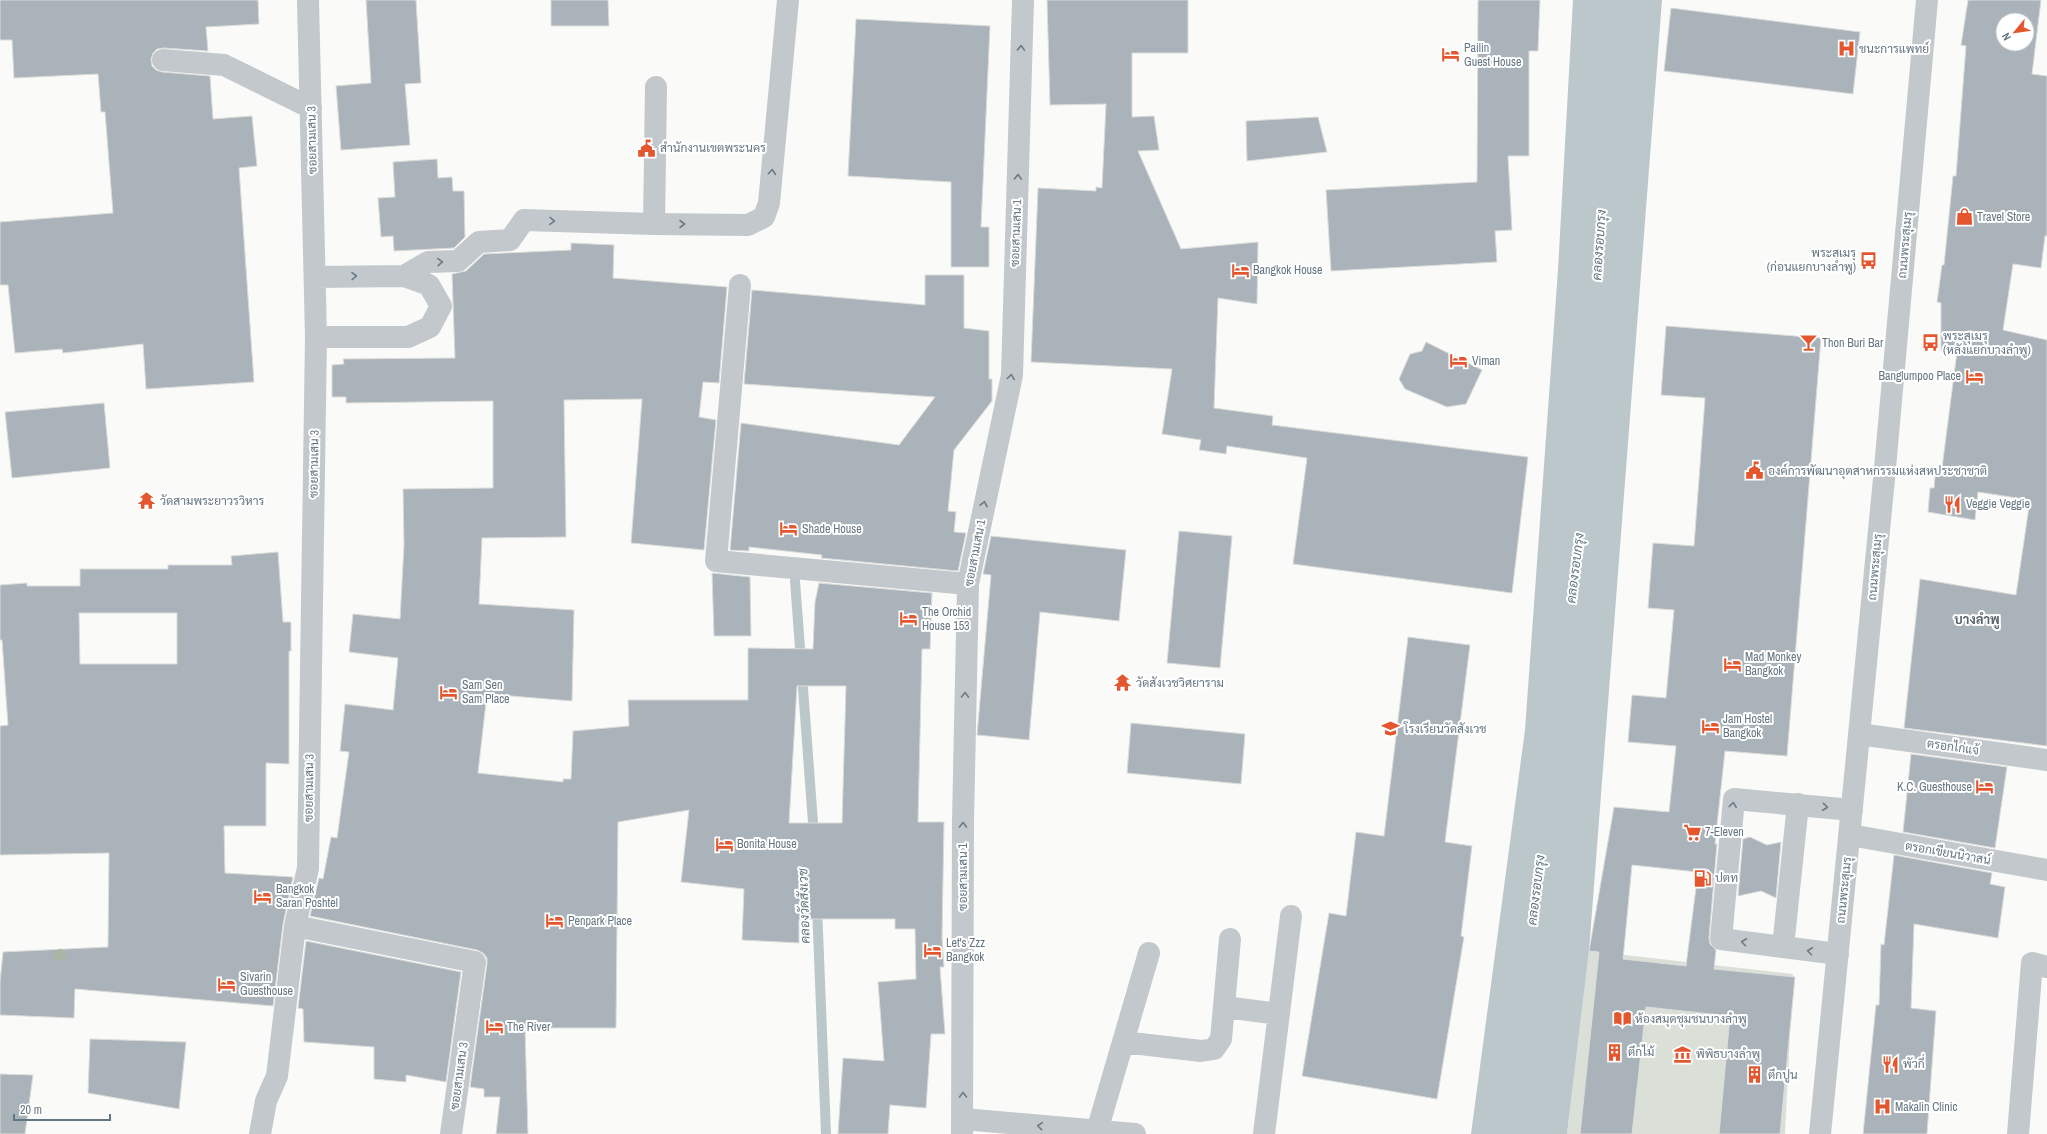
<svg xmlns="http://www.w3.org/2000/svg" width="2047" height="1134" font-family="'Archivo Narrow',Sarabun,sans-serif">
	<rect width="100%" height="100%" fill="#fafaf8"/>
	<path fill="#dadfd7" d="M1589 951 1793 974 1785 1134H1567Z"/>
	<path fill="#bbc7cb" d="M1573 0H1662L1589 951 1567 1134H1471L1525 730 1558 270Z"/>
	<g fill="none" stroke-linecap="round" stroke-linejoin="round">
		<path stroke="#bbc7cb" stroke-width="10" d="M795 581 814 836
			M817 906 826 1134"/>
	</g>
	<path fill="#aab3b9" stroke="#dcdcda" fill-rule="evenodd" d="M0 0H258L259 24 206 27 208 51 164 48 157 49 153 53 151 59 152 66 156 70 162 72 210 76 213 119 252 116 257 166 239 168 254 382 146 389 143 344 63 353 62 349 15 353 8 285H0V222L113 213 105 112H101L98 74 14 78 12 40H0Z
		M366 0H416L421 83 405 84 410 145 341 150 336 86 371 83Z
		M551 0H608L609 26H551Z
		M1047 0H1188V53H1132V117L1154 116 1159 150 1138 151 1181 249 1258 242 1257 304 1218 298 1214 408 1273 416 1272 425 1528 457 1512 593 1293 564 1307 458 1227 446 1226 454 1199 450 1201 440 1162 434 1172 369 1031 362 1038 188 1096 191V187L1102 188 1106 104 1050 105Z
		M1478 0H1540L1538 51H1529V156H1508L1512 230 1495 231 1497 262 1331 271 1326 190 1477 182Z
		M1968 0H2041L2032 74 2047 76V236H2045L2041 268 2013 264 2003 330 2047 340V746L1904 728 1920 579 2016 595 2030 500 1978 492 1975 520 1928 512 1930 488H1934L1936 467 1942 468 1957 352 1941 351V303L1937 302 1942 265H1944L1953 176H1956L1966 46 1961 45ZM2003 20H2027V44H2003Z
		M1671 8 1860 32 1853 94 1664 71Z
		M856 19 990 26 981 227H989V267H951V182L848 176Z
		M1318 117 1327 152 1247 161 1246 121Z
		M437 159 438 178 452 177 453 191H464L465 237 454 248 394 251 393 236 381 237 378 198 395 197 393 162Z
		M571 243 614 245 613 278 727 287 719 383 703 382 699 417 716 420 704 550 631 543 642 399 564 400 566 537 482 538 479 604 574 610 572 701 487 694 478 773 563 782V779H571L573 731 629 726 628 700H748V648L813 649 815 602 819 583 932 593 930 649H922L918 822H944L942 938 944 967H940L945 1034H931L926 1108 890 1105 888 1134H838L843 1058 884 1061 878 982 916 979 915 929H895V919H799V943L742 940 744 889 681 882 689 810 618 822 616 1028H525L528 1134H496L500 1097H484V1089L470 1087 487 964V958L483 953 477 950 310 916 319 878 323 879 331 837 337 838 349 752 340 751 345 704 393 710 398 658 349 652 353 614 400 619 404 545 403 489 493 488V401L346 403V397H332V365L344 364 343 359 455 358 452 274 466 271 484 254 571 250ZM797 686H846L842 823H789Z
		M925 275H964V328L989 331V379H992V401L954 450 948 511 956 512 954 532 966 533 958 571 821 558 822 555 749 547V551L730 550 741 423 899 445 935 397 744 384 752 290 925 305Z
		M1666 326 1821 338 1787 756 1725 751 1715 844H1717L1709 938 1710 944 1716 950 1714 969 1795 977 1780 1134H1719L1730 1016 1646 1007 1632 1134H1580L1599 952 1589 951 1614 807 1669 812 1676 746 1628 742 1632 695 1666 698 1674 610 1648 608 1653 543 1694 546 1705 398 1661 395ZM1632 865 1698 872 1686 966 1623 959Z
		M1426 342 1482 370 1466 404 1447 407 1405 389 1399 379 1410 354 1422 351Z
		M104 403 110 468 12 478 5 412Z
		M1179 531 1232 536 1220 668 1167 663Z
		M991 536 1126 550 1119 621 1040 612 1029 740 977 735 991 575 983 574Z
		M278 552 283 622H291V651H289V764L266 763V826H224L225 873 293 877 283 924 273 1006 75 989 74 1018 0 1015V982L3 952 108 947 109 853 0 855V726L8 725 2 640H0V585L27 583V586H80V569H168V565H232L231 556ZM79 613H177V664H80Z
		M712 573 750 577 751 636H714Z
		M1408 637 1470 645 1445 842 1472 846 1461 936 1464 937 1437 1099 1302 1076 1329 913 1346 916 1356 832 1384 836Z
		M1131 723 1245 734 1241 784 1127 773Z
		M1911 754 2007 767 1995 848 1903 832Z
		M1750 837 1767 845 1781 842 1776 898 1761 891 1738 896 1743 839Z
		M1894 855 1992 873 1990 884 2005 887 1998 938 1914 924 1911 1008 1936 1011 1927 1134H1863L1876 1005H1879L1881 944 1884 945Z
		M306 941 461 972 446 1082 406 1075V1082L374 1079V1047L304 1042 303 1009 298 1008Z
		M90 1039 186 1042 179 1109 88 1093Z
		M0 1074 33 1075 25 1134H0Z"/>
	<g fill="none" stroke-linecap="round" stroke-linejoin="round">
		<path stroke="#c3c8cc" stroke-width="22" d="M163 60 224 65 311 108
			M654 224 656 87
			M404 276 428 262 458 261 479 242 510 240 524 220 654 224 748 225 764 217 769 203 788 0
			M315 277 404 276 429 285 441 306 430 327 408 337H316
			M740 285 716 561 968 584
			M1859 734 2047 760
			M1850 835 2047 870
			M295 926 475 962 451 1134
			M1783 947 1798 804
			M1838 954 1721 939 1734 799 1852 810
			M1225 1007 1279 1014
			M1123 1042 1201 1051 1214 1049 1221 1039 1230 939
			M963 1119 1135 1134
			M1097 1131 1149 953
			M260 1134 266 1101 277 1076 295 926 308 868 316 337 308 0
			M962 1134 963 821 968 584 1012 375 1023 0
			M1264 1134 1291 916
			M1820 1134 1884 479 1927 0
			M2018 1134 2032 963 2047 967"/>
	</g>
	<circle fill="#aab4a7" cx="60" cy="955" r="6"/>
	<defs><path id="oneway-chevron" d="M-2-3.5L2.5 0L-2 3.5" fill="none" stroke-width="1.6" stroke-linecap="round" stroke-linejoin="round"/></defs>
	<g stroke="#6a7a87">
		<use href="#oneway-chevron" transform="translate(1021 48) rotate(-88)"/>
		<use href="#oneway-chevron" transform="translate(772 172) rotate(-85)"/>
		<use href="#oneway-chevron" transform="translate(1018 177) rotate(-88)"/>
		<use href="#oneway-chevron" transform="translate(552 221) rotate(2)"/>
		<use href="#oneway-chevron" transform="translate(682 224)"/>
		<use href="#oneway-chevron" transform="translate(440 262) rotate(-2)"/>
		<use href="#oneway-chevron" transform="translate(354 276) rotate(-1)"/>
		<use href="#oneway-chevron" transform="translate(1011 377) rotate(-82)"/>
		<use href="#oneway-chevron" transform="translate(984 504) rotate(-78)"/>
		<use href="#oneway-chevron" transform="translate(965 695) rotate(-89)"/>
		<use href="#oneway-chevron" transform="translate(1733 805) rotate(-83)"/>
		<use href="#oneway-chevron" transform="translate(1825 807) rotate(6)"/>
		<use href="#oneway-chevron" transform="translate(963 825) rotate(-90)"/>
		<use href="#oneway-chevron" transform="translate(1744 942) rotate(-173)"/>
		<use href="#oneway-chevron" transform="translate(1810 951) rotate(-173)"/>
		<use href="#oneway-chevron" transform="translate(963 1095) rotate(-90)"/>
		<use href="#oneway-chevron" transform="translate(1040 1126) rotate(-175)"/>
	</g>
	<defs>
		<symbol id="hospital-bare" viewBox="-9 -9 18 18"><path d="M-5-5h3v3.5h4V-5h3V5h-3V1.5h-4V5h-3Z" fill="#e4572e" stroke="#fff" stroke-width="2.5" paint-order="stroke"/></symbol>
		<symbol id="hotel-bare" viewBox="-9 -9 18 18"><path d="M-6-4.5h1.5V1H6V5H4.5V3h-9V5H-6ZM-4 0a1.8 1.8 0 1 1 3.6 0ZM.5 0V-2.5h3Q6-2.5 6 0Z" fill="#e4572e" stroke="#fff" stroke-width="2.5" paint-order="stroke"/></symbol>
		<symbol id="civic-bare" viewBox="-9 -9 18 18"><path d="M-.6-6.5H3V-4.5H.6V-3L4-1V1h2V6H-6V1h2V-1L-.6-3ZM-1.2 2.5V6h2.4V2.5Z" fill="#e4572e" stroke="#fff" stroke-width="2.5" paint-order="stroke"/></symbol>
		<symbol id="shop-bare" viewBox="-9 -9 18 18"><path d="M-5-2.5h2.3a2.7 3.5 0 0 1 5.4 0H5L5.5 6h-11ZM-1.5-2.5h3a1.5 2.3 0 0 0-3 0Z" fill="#e4572e" stroke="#fff" stroke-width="2.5" paint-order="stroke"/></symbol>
		<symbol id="bus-bare" viewBox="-9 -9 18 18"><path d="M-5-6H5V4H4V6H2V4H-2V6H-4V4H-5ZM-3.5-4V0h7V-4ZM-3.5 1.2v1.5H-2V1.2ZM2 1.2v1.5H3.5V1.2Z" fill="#e4572e" stroke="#fff" stroke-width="2.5" paint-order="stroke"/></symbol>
		<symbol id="bar-bare" viewBox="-9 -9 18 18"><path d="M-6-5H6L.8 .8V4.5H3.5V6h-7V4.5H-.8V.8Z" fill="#e4572e" stroke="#fff" stroke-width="2.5" paint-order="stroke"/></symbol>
		<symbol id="temple-bare" viewBox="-9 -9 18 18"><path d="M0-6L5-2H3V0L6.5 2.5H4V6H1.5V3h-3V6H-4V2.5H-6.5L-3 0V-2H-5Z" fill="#e4572e" stroke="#fff" stroke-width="2.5" paint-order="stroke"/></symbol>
		<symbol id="restaurant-bare" viewBox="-9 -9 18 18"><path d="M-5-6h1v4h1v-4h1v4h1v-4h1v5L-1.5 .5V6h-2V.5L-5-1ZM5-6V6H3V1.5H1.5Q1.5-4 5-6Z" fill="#e4572e" stroke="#fff" stroke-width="2.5" paint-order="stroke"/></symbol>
		<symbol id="school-bare" viewBox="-9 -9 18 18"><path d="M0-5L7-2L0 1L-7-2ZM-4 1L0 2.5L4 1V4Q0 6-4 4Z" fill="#e4572e" stroke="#fff" stroke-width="2.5" paint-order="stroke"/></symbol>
		<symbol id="supermarket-bare" viewBox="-9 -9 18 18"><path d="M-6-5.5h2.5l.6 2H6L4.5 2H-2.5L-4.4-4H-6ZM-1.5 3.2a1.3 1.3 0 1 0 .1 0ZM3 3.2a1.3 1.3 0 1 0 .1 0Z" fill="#e4572e" stroke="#fff" stroke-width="2.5" paint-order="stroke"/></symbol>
		<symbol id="fuel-bare" viewBox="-9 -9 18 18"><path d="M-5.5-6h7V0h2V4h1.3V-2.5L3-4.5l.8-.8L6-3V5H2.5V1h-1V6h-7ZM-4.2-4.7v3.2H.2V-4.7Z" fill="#e4572e" stroke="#fff" stroke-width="2.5" paint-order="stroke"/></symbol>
		<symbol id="library-bare" viewBox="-9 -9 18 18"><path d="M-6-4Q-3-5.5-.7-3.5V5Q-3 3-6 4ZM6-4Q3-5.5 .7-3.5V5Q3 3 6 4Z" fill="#e4572e" stroke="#fff" stroke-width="2.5" paint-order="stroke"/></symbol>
		<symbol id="building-bare" viewBox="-9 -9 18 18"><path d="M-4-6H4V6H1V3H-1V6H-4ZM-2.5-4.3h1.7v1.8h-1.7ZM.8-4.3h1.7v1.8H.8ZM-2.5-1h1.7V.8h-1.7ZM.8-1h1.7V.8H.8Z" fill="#e4572e" stroke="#fff" stroke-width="2.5" paint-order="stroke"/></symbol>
		<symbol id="museum-bare" viewBox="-9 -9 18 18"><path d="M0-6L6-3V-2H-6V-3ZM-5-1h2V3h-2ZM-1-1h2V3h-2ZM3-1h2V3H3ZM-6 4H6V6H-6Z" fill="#e4572e" stroke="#fff" stroke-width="2.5" paint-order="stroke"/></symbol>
	</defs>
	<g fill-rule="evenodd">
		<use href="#hospital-bare" x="1834" y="36" width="25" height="25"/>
		<use href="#hotel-bare" x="1438" y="42" width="25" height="25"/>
		<use href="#civic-bare" x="634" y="136" width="25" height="25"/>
		<use href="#shop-bare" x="1952" y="204" width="25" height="25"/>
		<use href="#bus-bare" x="1856" y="248" width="25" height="25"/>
		<use href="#hotel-bare" x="1228" y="258" width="25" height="25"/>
		<use href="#bar-bare" x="1796" y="330" width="25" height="25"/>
		<use href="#bus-bare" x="1918" y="330" width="25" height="25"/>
		<use href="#hotel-bare" x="1446" y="348" width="25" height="25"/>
		<use href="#hotel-bare" x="1962" y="364" width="25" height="25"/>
		<use href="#civic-bare" x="1742" y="458" width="25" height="25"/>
		<use href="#temple-bare" x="134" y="488" width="25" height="25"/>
		<use href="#restaurant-bare" x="1940" y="492" width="25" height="25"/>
		<use href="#hotel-bare" x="776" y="516" width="25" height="25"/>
		<use href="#hotel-bare" x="896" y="606" width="25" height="25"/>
		<use href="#hotel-bare" x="1720" y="652" width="25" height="25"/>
		<use href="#temple-bare" x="1110" y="670" width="25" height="25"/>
		<use href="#hotel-bare" x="436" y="680" width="25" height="25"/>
		<use href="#hotel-bare" x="1698" y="714" width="25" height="25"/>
		<use href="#school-bare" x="1378" y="716" width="25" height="25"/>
		<use href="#hotel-bare" x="1972" y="774" width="25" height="25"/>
		<use href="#supermarket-bare" x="1680" y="820" width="25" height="25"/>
		<use href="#hotel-bare" x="712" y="832" width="25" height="25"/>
		<use href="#fuel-bare" x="1690" y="866" width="25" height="25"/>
		<use href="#hotel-bare" x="250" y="884" width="25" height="25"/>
		<use href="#hotel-bare" x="542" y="908" width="25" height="25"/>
		<use href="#hotel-bare" x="920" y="938" width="25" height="25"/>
		<use href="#hotel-bare" x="214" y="972" width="25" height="25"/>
		<use href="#library-bare" x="1610" y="1006" width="25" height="25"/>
		<use href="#hotel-bare" x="482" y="1014" width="25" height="25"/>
		<use href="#building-bare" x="1602" y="1040" width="25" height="25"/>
		<use href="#museum-bare" x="1670" y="1042" width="25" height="25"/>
		<use href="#restaurant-bare" x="1878" y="1052" width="25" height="25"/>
		<use href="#building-bare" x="1742" y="1062" width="25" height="25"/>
		<use href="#hospital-bare" x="1870" y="1094" width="25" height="25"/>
	</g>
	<g text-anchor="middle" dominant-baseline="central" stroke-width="4" stroke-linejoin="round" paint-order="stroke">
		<g font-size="12" fill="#657683" stroke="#fff" text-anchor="start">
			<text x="1464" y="48">Pailin<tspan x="1464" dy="14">Guest House</tspan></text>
			<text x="1859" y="49">ชนะการแพทย์</text>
			<text x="660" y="148">สำนักงานเขตพระนคร</text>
			<text x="1977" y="217">Travel Store</text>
			<text x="1856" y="253" text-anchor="end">พระสุเมรุ<tspan x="1856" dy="14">(ก่อนแยกบางลำพู)</tspan></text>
			<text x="1253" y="270">Bangkok House</text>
			<text x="1943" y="336">พระสุเมรุ<tspan x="1943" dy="14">(หลังแยกบางลำพู)</tspan></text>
			<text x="1822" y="343">Thon Buri Bar</text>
			<text x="1472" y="361">Viman</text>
			<text x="1961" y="376" text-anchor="end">Banglumpoo Place</text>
			<text x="1768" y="471">องค์การพัฒนาอุตสาหกรรมแห่งสหประชาชาติ</text>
			<text x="160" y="501">วัดสามพระยาวรวิหาร</text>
			<text x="1966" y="504">Veggie Veggie</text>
			<text x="802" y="529">Shade House</text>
			<text x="922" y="612">The Orchid<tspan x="922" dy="14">House 153</tspan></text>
			<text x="1745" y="657">Mad Monkey<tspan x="1745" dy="14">Bangkok</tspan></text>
			<text x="1136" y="683">วัดสังเวชวิศยาราม</text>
			<text x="462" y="685">Sam Sen<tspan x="462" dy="14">Sam Place</tspan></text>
			<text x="1723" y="719">Jam Hostel<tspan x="1723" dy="14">Bangkok</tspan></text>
			<text x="1404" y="729">โรงเรียนวัดสังเวช</text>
			<text x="1972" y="787" text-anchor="end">K.C. Guesthouse</text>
			<text x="1705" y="832">7-Eleven</text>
			<text x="737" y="844">Bonita House</text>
			<text x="1715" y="878">ปตท</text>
			<text x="276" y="889">Bangkok<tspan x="276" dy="14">Saran Poshtel</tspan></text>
			<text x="568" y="921">Penpark Place</text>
			<text x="946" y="943">Let's Zzz<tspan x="946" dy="14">Bangkok</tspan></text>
			<text x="240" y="977">Sivarin<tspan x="240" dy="14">Guesthouse</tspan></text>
			<text x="1635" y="1019">ห้องสมุดชุมชนบางลำพู</text>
			<text x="507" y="1027">The River</text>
			<text x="1628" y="1052">ตึกไม้</text>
			<text x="1696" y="1054">พิพิธบางลำพู</text>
			<text x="1903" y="1064">พัวกี่</text>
			<text x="1768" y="1075">ตึกปูน</text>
			<text x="1895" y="1107">Makalin Clinic</text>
		</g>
		<g font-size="12" fill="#657683" stroke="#fff">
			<text transform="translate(312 140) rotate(-91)">ซอยสามเสน 3</text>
			<text transform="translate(1016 233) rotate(-88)">ซอยสามเสน 1</text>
			<text transform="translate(1905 245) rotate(-85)">ถนนพระสุเมรุ</text>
			<text transform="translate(314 464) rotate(-89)">ซอยสามเสน 3</text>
			<text transform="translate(975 553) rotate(-79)">ซอยสามเสน 1</text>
			<text transform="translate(1875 567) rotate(-85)">ถนนพระสุเมรุ</text>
			<text transform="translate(1953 747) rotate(8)">ตรอกไก่แจ้</text>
			<text transform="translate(309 788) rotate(-89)">ซอยสามเสน 3</text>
			<text transform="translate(1948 853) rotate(10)">ตรอกเขียนนิวาสน์</text>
			<text transform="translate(963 877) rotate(-90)">ซอยสามเสน 1</text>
			<text transform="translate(1844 890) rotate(-84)">ถนนพระสุเมรุ</text>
			<text transform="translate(459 1076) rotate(-82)">ซอยสามเสน 3</text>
		</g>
		<g font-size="13" font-style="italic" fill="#60757c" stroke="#fff">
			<text transform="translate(1599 245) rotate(-86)">คลองรอบกรุง</text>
			<text transform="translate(1575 568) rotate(-83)">คลองรอบกรุง</text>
			<text transform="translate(1536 890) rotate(-83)">คลองรอบกรุง</text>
			<text transform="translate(804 906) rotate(-92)">คลองวัดสังเวช</text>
		</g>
		<g font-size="13" font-weight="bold" fill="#57646e" stroke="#fff">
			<text x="1977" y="619">บางลำพู</text>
		</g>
	</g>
	<g transform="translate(2015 32) rotate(241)"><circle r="19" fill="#ffffff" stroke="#c1c8cd"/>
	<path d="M0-3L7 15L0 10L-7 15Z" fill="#e4572e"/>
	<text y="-6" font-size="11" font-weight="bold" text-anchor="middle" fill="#657683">N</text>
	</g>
	<path d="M14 1114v6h96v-6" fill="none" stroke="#657683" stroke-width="2"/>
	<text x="20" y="1114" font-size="12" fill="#657683" stroke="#ffffff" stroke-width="3" paint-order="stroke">20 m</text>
</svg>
